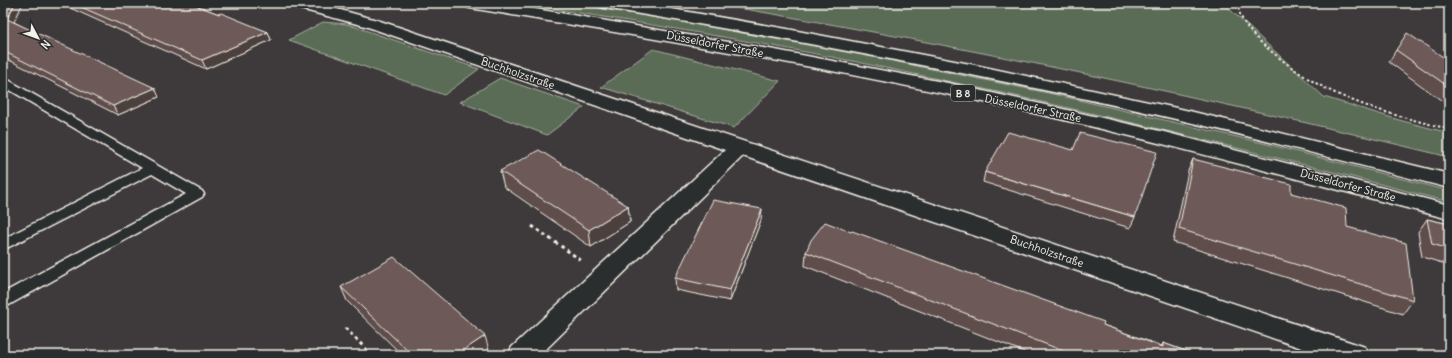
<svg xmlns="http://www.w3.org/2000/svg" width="1452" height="358" font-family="Delius,sans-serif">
	<rect width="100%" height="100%" fill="#3e3a3b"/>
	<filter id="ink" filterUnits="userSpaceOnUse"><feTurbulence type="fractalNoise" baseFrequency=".025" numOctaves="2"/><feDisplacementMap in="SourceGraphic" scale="8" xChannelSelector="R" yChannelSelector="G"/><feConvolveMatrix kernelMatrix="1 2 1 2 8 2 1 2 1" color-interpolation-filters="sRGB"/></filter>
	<g filter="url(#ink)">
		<path fill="#5a6c56" stroke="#a7ae9f" d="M517 3H567L693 24 878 58 1053 94 1267 144 1449 191V202C1251 150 1053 102 852 61 741 39 629 21 517 3Z
			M708 3H1223L1324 97 1399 120 1449 133V157C1204 97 957 44 708 3Z
			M323 22 347 24 479 69 444 95 289 40Z
			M653 49 780 81 734 128 601 87Z
			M500 78 584 107 547 135 460 102Z"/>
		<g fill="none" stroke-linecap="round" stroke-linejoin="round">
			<defs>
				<path id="lane" d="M3 77 202 191 204 194 202 197 9 305 3 307V293L186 194 152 174 3 250V239L142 168 3 86Z"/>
				<path id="street" d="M287 3H315L377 20 1365 347 1369 355H1322L743 156 540 355H508L512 347 725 150 365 26 289 6Z"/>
				<path id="primary" d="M462 3H499L572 15 775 50 948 83 1164 132 1449 205V219C1306 182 1164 142 1020 110 838 69 654 38 470 8L464 6Z
					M597 3H634L666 8 787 29 970 64 1181 109 1449 174V188C1359 165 1270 141 1180 120 989 76 798 40 605 8L599 6Z"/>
			</defs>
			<use href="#lane" stroke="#f4f1e8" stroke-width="3"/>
			<use href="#street" stroke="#f4f1e8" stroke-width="3"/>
			<use href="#primary" stroke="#f4f1e8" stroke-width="3"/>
			<path stroke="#f4f1e8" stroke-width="2" stroke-dasharray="2.5 2.5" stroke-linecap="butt" d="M1238 3C1238 21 1255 37 1267 48 1281 59 1294 70 1309 79 1351 105 1401 117 1449 129"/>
			<path stroke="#f4f1e8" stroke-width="3" stroke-dasharray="3.5 3.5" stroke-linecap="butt" d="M532 226 582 261
				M345 328 372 355"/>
			<use href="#lane" fill="#2a2d2e" fill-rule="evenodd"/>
			<use href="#street" fill="#2a2d2e" fill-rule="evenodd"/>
			<use href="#primary" fill="#2a2d2e" fill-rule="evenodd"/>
		</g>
		<path fill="#5e4d4c" stroke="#f4f1e8" d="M3 3 14 22 159 97 118 115 3 57Z
			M59 3H190L219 14 268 32 271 40 206 69Z
			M1396 50 1449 61V106L1389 62Z
			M1193 159 1291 193 1347 227 1413 300 1403 314 1173 242 1188 171Z
			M500 171 628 206 630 222 591 247 504 187Z
			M985 172 1135 217 1130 228 983 182Z
			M1427 219 1449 224V265L1422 257 1418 232Z
			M761 220 730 301 676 290 675 278Z
			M806 252 1103 325 1162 346 1163 343 1197 355H1032L805 266Z
			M341 287 489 350 482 355H402L347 301Z"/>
		<path fill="#4c3f3e" stroke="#f4f1e8" d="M15 3H23L12 26 7 19Z
			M268 32 271 40 206 69 202 60Z
			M155 88 159 97 118 115 113 106Z
			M628 206 630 222 591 247 589 230Z
			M762 209 761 220 730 301V290Z
			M485 336 489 350 482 355H456Z"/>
		<path fill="#6d5a58" stroke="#f4f1e8" d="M3 3H15L7 19 155 88 113 106 3 51Z
			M72 3H190L219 14 221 13 268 32 202 60Z
			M1407 33 1449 61V87L1396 50Z
			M1008 132 1073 150 1080 133 1157 152 1135 217 985 172Z
			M539 150 628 206 589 230 500 171Z
			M1193 159 1291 184V193L1346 208 1347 227 1406 243 1413 300 1179 229Z
			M713 200 762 209 730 290 675 278Z
			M1427 219 1449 224V249L1432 244Z
			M825 222 851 232 852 231 1104 322 1103 325 1163 347V343L1197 355H1074L806 252 811 240Z
			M394 257 485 336 456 355H412L341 287Z"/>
	</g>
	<g text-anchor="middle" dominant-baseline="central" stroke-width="3" stroke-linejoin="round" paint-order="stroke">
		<rect fill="#2a2d2e" stroke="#b7b6b0" stroke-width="1" x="951" y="85" width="24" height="16" rx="3"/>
		<g font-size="10" font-weight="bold" fill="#f4f1e8">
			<text x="963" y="93">B 8</text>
		</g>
		<g font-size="11" fill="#f4f1e8" stroke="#2a2d2e">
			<text transform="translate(715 44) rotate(11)">Düsseldorfer Straße</text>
			<text transform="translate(518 73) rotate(19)">Buchholzstraße</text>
			<text transform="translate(1033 108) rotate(12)">Düsseldorfer Straße</text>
			<text transform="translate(1348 185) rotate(15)">Düsseldorfer Straße</text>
			<text transform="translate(1047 251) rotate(19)">Buchholzstraße</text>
		</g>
	</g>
	<rect width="1452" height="358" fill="none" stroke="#2a2d2e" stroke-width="16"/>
	<rect x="8" y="8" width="1436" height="342" fill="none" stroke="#f4f1e8" stroke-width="1.5" filter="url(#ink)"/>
	<g transform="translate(38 38) rotate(131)" stroke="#2a2d2e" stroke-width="3" paint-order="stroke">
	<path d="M0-3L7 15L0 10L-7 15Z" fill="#f4f1e8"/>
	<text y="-6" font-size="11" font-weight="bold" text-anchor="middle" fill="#f4f1e8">N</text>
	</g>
</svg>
